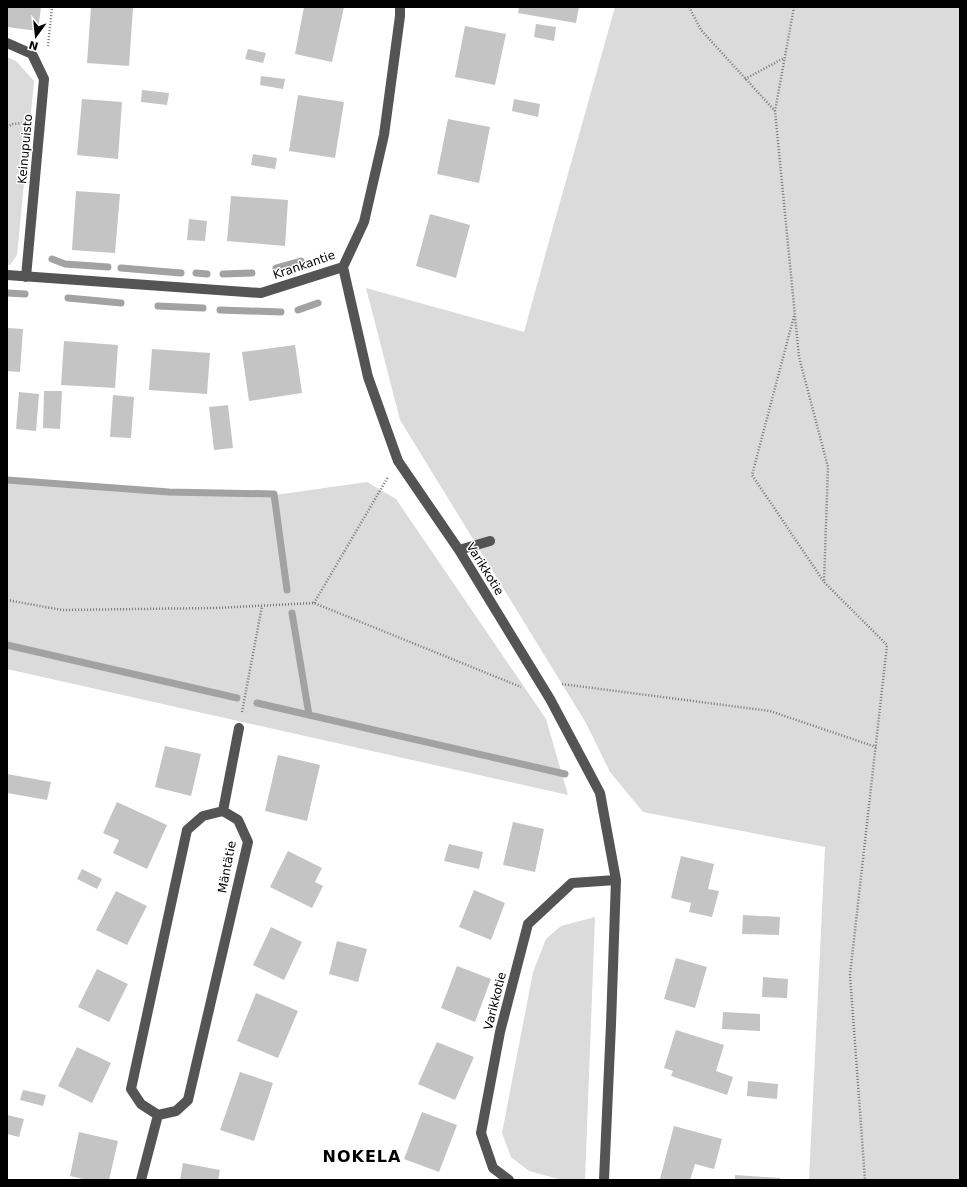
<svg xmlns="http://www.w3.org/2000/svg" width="967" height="1187" font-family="'DejaVu Sans',sans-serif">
	<rect width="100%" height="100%" fill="#fff"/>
	<path fill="#dbdbdb" d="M615 7H960V1180H809L825 847 643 812 610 772 586 723 400 420 366 288 524 332 551 234Z
		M7 57 16 61 34 81 17 255 10 265H7Z
		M7 481 275 495 367 482 396 499 546 719 568 795 7 669Z
		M595 917 585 1180H562L529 1171 511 1157 502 1133 533 972 546 939 561 926Z"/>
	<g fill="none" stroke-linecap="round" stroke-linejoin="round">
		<path stroke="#a2a2a2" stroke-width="7" d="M52 259 65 264 108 267
			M121 268 181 273
			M276 268 301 261
			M196 273 207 274
			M223 274 252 273
			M7 293 25 294
			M68 298 121 303
			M158 306 203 308
			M220 310 281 312
			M298 310 318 303
			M7 480 169 492 274 494 287 590
			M292 613 309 715
			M7 645 237 698
			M257 703 565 774"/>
	</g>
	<path fill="#c4c4c4" d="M7 7H41L38 31 7 27Z
		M91 7 133 8 129 66 87 63Z
		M304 7H344L332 62 295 54Z
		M519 7H579L576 23 518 13Z
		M536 24 556 27 554 41 534 37Z
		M465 26 506 34 495 85 455 77Z
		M248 49 266 53 263 63 245 59Z
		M261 76 285 79 283 89 260 85Z
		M142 90 169 93 167 105 141 102Z
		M298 95 344 102 335 158 289 151Z
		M82 99 122 102 118 159 77 155Z
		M514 99 540 104 538 117 512 111Z
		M448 119 490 127 479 183 437 174Z
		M253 154 277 158 275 169 251 165Z
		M76 191 120 194 115 253 72 250Z
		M231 196 288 200 285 246 227 241Z
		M430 214 470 225 456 278 416 266Z
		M189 219 207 221 205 241 187 240Z
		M7 328 23 329 20 372 7 371Z
		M64 341 118 345 115 388 61 385Z
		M295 345 302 393 249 401 242 352Z
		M152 349 210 353 207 394 149 390Z
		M44 391H62L60 429 43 428Z
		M19 392 39 394 36 431 16 429Z
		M113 395 134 397 131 438 110 437Z
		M228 405 233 448 214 450 209 407Z
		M165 746 201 754 191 796 155 787Z
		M278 755 320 765 307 821 265 811Z
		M7 774 51 782 47 800 7 793Z
		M117 802 167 825 147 869 113 853 119 840 103 833Z
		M513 822 544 829 535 872 503 865Z
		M449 844 483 852 479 869 444 861Z
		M288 851 322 868 315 882 323 886 312 908 270 887Z
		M681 856 714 864 708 889 719 891 712 917 689 912 691 903 671 898Z
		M82 869 102 879 97 889 77 879Z
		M474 890 505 903 491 940 459 927Z
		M116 891 147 906 127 945 96 930Z
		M743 915 780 917 779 935 742 934Z
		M271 927 302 942 284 980 253 965Z
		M337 941 367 949 358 982 329 974Z
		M676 958 707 967 695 1008 664 999Z
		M457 966 491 979 475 1022 441 1008Z
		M97 969 128 984 109 1022 78 1007Z
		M763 977 788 979 787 998 762 997Z
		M256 993 298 1011 278 1058 237 1041Z
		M723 1012 760 1014V1031L722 1029Z
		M676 1030 724 1045 716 1071 733 1077 727 1095 671 1076 673 1071 664 1068Z
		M437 1042 474 1057 455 1100 418 1084Z
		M77 1047 111 1063 92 1103 58 1086Z
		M240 1072 273 1083 254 1141 220 1130Z
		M748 1081 778 1084 777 1099 747 1096Z
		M23 1090 46 1095 43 1106 20 1100Z
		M422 1112 457 1125 439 1172 404 1159Z
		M7 1115 24 1119 19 1137 7 1134Z
		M674 1126 722 1139 714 1169 695 1164 690 1180 660 1179Z
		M79 1132 118 1141 109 1180H88L70 1176Z
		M183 1163 220 1170 218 1180H180Z
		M735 1175 780 1178V1180H735Z"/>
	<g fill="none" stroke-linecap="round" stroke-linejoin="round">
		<path stroke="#767676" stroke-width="2.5" stroke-dasharray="1 2" stroke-linecap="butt" d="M689 7 701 30 775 111
			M794 7 775 111 799 357 828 467 824 582 887 645 850 975 865 1180
			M48 46 52 7
			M745 79 784 58
			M7 127 13 124 23 123
			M794 316 752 475 824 582
			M7 600 62 610 216 608 314 603 521 687
			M314 603 388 477
			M562 684 770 711 876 747
			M242 712 262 606"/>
		<path stroke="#545454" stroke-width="10" d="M7 43 32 54 44 79 26 277
			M343 267 368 377 398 461 459 550 550 699 600 793 616 880 611 1024 604 1180
			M7 275 261 293 343 267 364 222 384 135 400 16V7
			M459 550 490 541
			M223 811 238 820 248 842 188 1100 176 1111 158 1115 141 1104 131 1089 187 830 203 816Z
			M223 811 239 728
			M141 1180 158 1115
			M509 1180 493 1168 481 1133 500 1032 528 924 572 883 616 880"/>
	</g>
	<g text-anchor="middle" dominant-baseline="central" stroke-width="3" stroke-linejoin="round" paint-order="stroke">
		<g font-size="12" fill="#000" stroke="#fff">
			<text transform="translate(25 149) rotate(-85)">Keinupuisto</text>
			<text transform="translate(304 265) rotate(-19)">Krankantie</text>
			<text transform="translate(485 569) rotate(58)">Varikkotie</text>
			<text transform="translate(227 867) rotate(-79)">Mäntätie</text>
			<text transform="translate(495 1001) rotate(-76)">Varikkotie</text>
		</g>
		<g font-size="16" font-weight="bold" letter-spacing="1" fill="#000" stroke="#fff">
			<text x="362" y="1156">NOKELA</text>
		</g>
	</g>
	<rect width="967" height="1187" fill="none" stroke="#000000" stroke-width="16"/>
	<g transform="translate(36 36) rotate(195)" stroke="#ffffff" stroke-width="3" paint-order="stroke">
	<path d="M0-3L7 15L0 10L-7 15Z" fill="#000000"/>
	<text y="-6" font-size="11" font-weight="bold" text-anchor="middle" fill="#000000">N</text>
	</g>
</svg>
